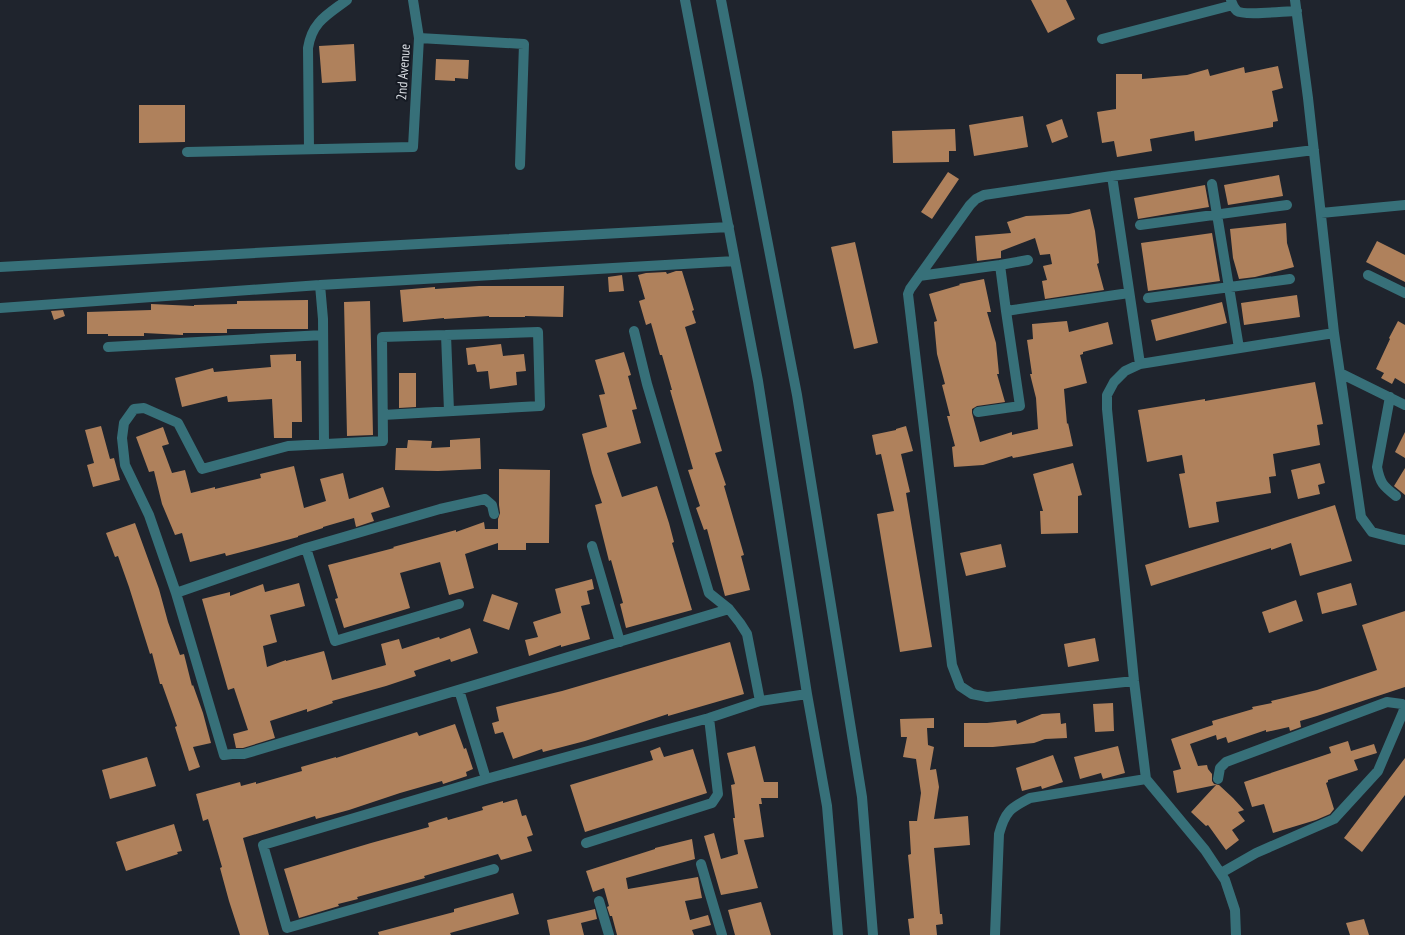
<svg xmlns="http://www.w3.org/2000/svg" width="1405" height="935" font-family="'PT Sans Narrow',sans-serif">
	<rect width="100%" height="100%" fill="#1f242d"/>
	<path fill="#af815c" d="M1031 0H1066L1075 19 1048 33Z
		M354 44 356 81 322 83 319 46Z
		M436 59 469 60 468 79 455 78V81L435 80Z
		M1278 66 1283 88 1272 91 1278 121 1273 122V127L1195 141 1194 131 1150 139 1152 151 1117 157 1114 141 1102 143 1097 112 1116 109V74H1142V79L1187 75 1208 69 1210 76 1244 67 1245 73Z
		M139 105H185V142L139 143Z
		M1023 116 1028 147 974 156 969 125Z
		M1062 119 1068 137 1052 143 1046 125Z
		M955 129 956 151H949V162L893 163 892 131Z
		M948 172 959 179 932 219 921 212Z
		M1279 175 1283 196 1228 205 1224 185Z
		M1205 185 1209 207 1138 219 1134 198Z
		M1090 209 1095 231 1099 263 1097 264 1104 290 1045 299 1042 281 1047 280 1043 266 1052 264 1050 254 1040 255 1035 238 1001 251V258L977 261 975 236 1011 233 1007 222 1026 216 1069 214Z
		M1286 223 1287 243 1294 267 1255 277 1239 279 1233 258 1230 229Z
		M1212 233 1220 281 1148 291 1141 243Z
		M1377 241 1405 255V282L1366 262Z
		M855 242 878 343 854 349 831 247Z
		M676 271H682L694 310 692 311 696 323 685 327 722 451 715 453 726 485 724 486 744 555 741 556 750 590 725 596 707 529 704 530 696 508 700 506 688 470 693 469 670 390H672L662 355H660L651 323 646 325 639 301 645 299 638 275 646 273 666 272 667 274Z
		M622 275 624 291 609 292 608 277Z
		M984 279 991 312H987L996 343 999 374H997L1005 402 977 406 972 409V413L980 442 1012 432V435L1038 429 1036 398 1030 374H1032L1027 340 1033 339 1032 324 1067 321 1069 332 1108 322 1113 344 1083 352V354L1080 355 1087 383 1064 389 1067 424 1068 423 1073 446 1013 458 1012 456 983 465 954 467 952 447 955 446 947 416H950L942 385 945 384 937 354 934 322 937 321 929 294 960 285 959 284Z
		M479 286H564L563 317 525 316V317H489V316L444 319V318L403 322 400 290 435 287V289Z
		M1297 295 1300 317 1244 325 1241 303Z
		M308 300V329H227V333H183V335L144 333V336H108V334H87V312L151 310V304L194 306V305L237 304V301Z
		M370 301 373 435 347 436 344 302Z
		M1222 302 1227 323 1156 341 1151 320Z
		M63 310 65 316 54 320 51 311Z
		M1398 321 1405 325V384L1395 378 1392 384 1381 378 1384 373 1376 369 1390 339 1389 338Z
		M501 344 503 356 524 354 526 371 516 372 517 385 490 389 488 371 477 372 475 364 468 365 466 348Z
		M624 352 631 375 628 376 637 409 632 410 641 443 607 453 622 497 657 486 669 523 674 542 672 543 692 610 626 628 620 604 623 603 611 560 609 561 595 505 602 503 592 473 582 434 607 427 599 395 605 394 595 360Z
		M296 354V361H301L302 422H292V438H274L272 399 228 402 227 396 182 407 175 378 213 368 214 372 271 367 270 355Z
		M399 373H416V407L399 408Z
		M1315 382 1323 424 1317 425 1320 445 1273 454 1276 476 1269 477 1271 493 1216 502 1219 522 1189 528 1179 474 1185 473 1182 455 1147 462 1138 410 1205 399V401Z
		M101 426 110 459 114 458 120 480 93 487 87 465 94 463 85 430Z
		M906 426 913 451 901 454 910 492 906 493 932 647 900 652 877 514 894 511 881 454 876 455 872 435 896 430V429Z
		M163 427 169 444 162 446 172 473 185 470 191 493 215 487V489L261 478 260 474 294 466 304 508 326 501 320 479 343 473 349 499 383 487 390 507 371 513 374 521 356 527 354 518 323 527V528L298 536V537L257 548 226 556 225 553 190 562 182 533 175 535 162 504 154 471 149 472 136 437Z
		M1405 432V458L1395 452Z
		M480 438 481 469 438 471 395 470 396 448H407L408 440 432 441 431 448 450 447V440Z
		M1073 463 1082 495 1078 496V533L1041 534 1040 511H1043L1033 474Z
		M1320 463 1325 483 1318 485 1320 494 1298 499 1291 470Z
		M1405 468V495L1394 486Z
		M499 469 550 470 549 543H526V550H498V543L465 554 474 588 449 595 440 562 400 573 410 608 344 628 335 599 338 598 328 565 394 548 393 547 419 540 456 530V532L484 522 485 529H498V519L500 513 499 505Z
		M1335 505 1352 561 1300 576 1291 543 1271 550V548L1151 586 1145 565Z
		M135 523 159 589 168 622 180 655 184 654 192 686 193 685 203 713 211 743 193 747 200 767 189 771 175 727 177 726 162 684H160L152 653 150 654 129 587 118 556 115 557 106 533Z
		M1001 544 1006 567 966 576 960 553Z
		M592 579 594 589 587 591 590 604 581 606 590 639 561 647V645L529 656 525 640 538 637 533 622 561 613 555 589Z
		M299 583 305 606 270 615 277 642 263 646 267 667 286 660V661L324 651 332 680 386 665 381 644 399 639 402 649 439 637 440 639 470 628 478 653 451 662 450 659 414 671 416 676 386 686 332 701 333 703 307 712V709L270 721 275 738 243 748H236L233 734 248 730 234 688 228 690 202 599 230 592V596L263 584 265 592Z
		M1351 583 1357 605 1322 614 1317 593Z
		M492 594 518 603 509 630 483 621Z
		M1296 600 1303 621 1269 633 1262 612Z
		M1405 611V687L1317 716 1300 721 1301 727 1290 731 1289 727 1266 732V730L1228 743 1226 737 1217 740 1216 735 1190 744 1198 766 1207 765 1208 769 1212 774V781L1214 784 1219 785 1233 798 1244 810 1238 812 1245 821 1232 830 1239 840 1226 850 1208 825 1206 826 1191 812 1216 785 1177 793 1173 771 1181 769 1171 739 1213 725 1212 721 1253 709 1252 707 1272 703 1271 701 1317 690 1377 670 1362 625Z
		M1095 638 1099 661 1068 667 1064 644Z
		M730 642 744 694 668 716V714L585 741 543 752 542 749 513 759 503 732 495 734 492 723 499 721 496 707 562 691Z
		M1113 703 1114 731 1095 732 1093 704Z
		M1060 713 1061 724 1066 723 1067 738 1045 739 1034 743 993 747H964V723H987L1016 720 1017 724 1042 714Z
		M934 718V728H927L928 745 934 747 930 770 936 769 939 787 934 819 968 816 970 845 934 848 940 914H942L943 924 936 925 937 935H910L908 919 914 918 908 855 911 854 909 821H917L921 793 916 759 903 757 907 737H901L900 719Z
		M455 724 464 749 466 748 473 769 466 772 467 776 443 784 442 781 400 793 349 810 316 819 315 816 243 838 269 935H240L229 901 220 868 222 867 208 819 203 821 196 794 240 782 241 786 256 782V784L302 771 301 767 336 757V758L417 732 419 736Z
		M1348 741 1351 751 1374 744 1377 753 1354 760 1358 770 1328 780V782L1326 783 1334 809 1330 814 1316 820 1273 833 1264 804 1252 807 1244 782 1331 753 1329 747Z
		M755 746 764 782H778V798H761L762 804H759L764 837 744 840 758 888 721 895 704 836 714 833 721 859 738 854 733 818H735L731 785 735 784 727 753Z
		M1118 746 1125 773 1103 779 1101 773 1080 779 1074 757Z
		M660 747 664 757 693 749 707 793 585 832 570 785 653 760 650 751Z
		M1053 755 1063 782 1042 789 1041 786 1022 791 1016 768Z
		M147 757 156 786 110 799 102 770Z
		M1405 758V795L1362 852 1344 838Z
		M517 799 522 816 526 815 533 835 527 837 532 851 501 860 498 854 424 876 425 878 357 897 358 899 338 904 339 906 299 918 284 869 371 843 429 827 428 823 447 817 448 820 483 810 482 807 503 801V803Z
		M174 824 182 851 177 852 178 854 126 871 116 842Z
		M692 839 695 859 626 878 628 889 698 877 702 898 685 901 690 920 708 915 711 925 692 930 694 935H617L612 916H610L607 907 609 906 604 888 593 892 586 871 655 849V848Z
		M513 893 519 914 450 933 451 935H379L378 932 454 912V909Z
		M761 902 771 935H735L728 910Z
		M595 909 597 919 581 923 584 935H550L547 920Z
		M1364 919 1369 935H1350L1346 923Z"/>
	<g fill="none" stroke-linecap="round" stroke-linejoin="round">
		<path stroke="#377079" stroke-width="10" d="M685 0 758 381 807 694 827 806 838 935
			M721 0 797 395 862 797 873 935
			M1231 0C1232 4 1234 8 1237 11 1244 16 1286 11 1297 11
			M1295 0 1308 98 1334 333 1361 517 1372 532 1399 539 1405 540
			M419 38 524 44 520 165
			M1102 39 1233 5
			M309 149 308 48C312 22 327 15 347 0
			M187 152 413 147 419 38 413 0
			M1112 176 1140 364
			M1212 184 1239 348
			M1321 213 1405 205
			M1140 225 1287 205
			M1000 265 1028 260
			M0 267 729 227
			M1368 275 1405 293
			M919 276 1000 265 1006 311
			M320 285 323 319 324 444
			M1148 298 1290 279
			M0 308 320 285 735 261
			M634 331 647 384 709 593 729 609 740 623 747 634 760 701
			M446 335 449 411
			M108 347 323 335
			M1340 373 1405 405
			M1390 397 1377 467C1380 483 1383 486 1396 496
			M978 412 1020 406 1006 311 1129 293
			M383 415 540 406 538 332 382 337 383 441 288 446 202 469 178 423 144 408 134 409 124 423 122 438 125 465 149 515 176 593 224 755 232 754H244L729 609
			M592 546 620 642
			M306 548 335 641 459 604
			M176 593 306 548 440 509 485 499 492 505 494 514
			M1134 681 987 697 972 694 960 686 952 665 908 294 910 289 970 205 976 199 984 195 1112 176 1314 150
			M459 690 486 779
			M1218 779 1220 768 1226 762 1387 702 1402 704 1404 710 1378 771 1334 819 1256 853 1221 873
			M586 843 712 803 718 794 709 718
			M701 864 722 935
			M494 869 287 928 263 845 486 779 709 718 760 701 807 694
			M599 901 609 935
			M995 935 999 834C1005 812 1010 808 1030 798L1146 779
			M1236 935 1235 910 1225 880 1205 850 1146 779 1134 681 1107 409V395L1114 382 1125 371 1140 364 1334 333"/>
	</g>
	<g text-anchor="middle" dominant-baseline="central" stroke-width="4" stroke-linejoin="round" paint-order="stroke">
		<g font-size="14" fill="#d5d9df" stroke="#151a23">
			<text transform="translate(403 72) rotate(-86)">2nd Avenue</text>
		</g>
	</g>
</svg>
